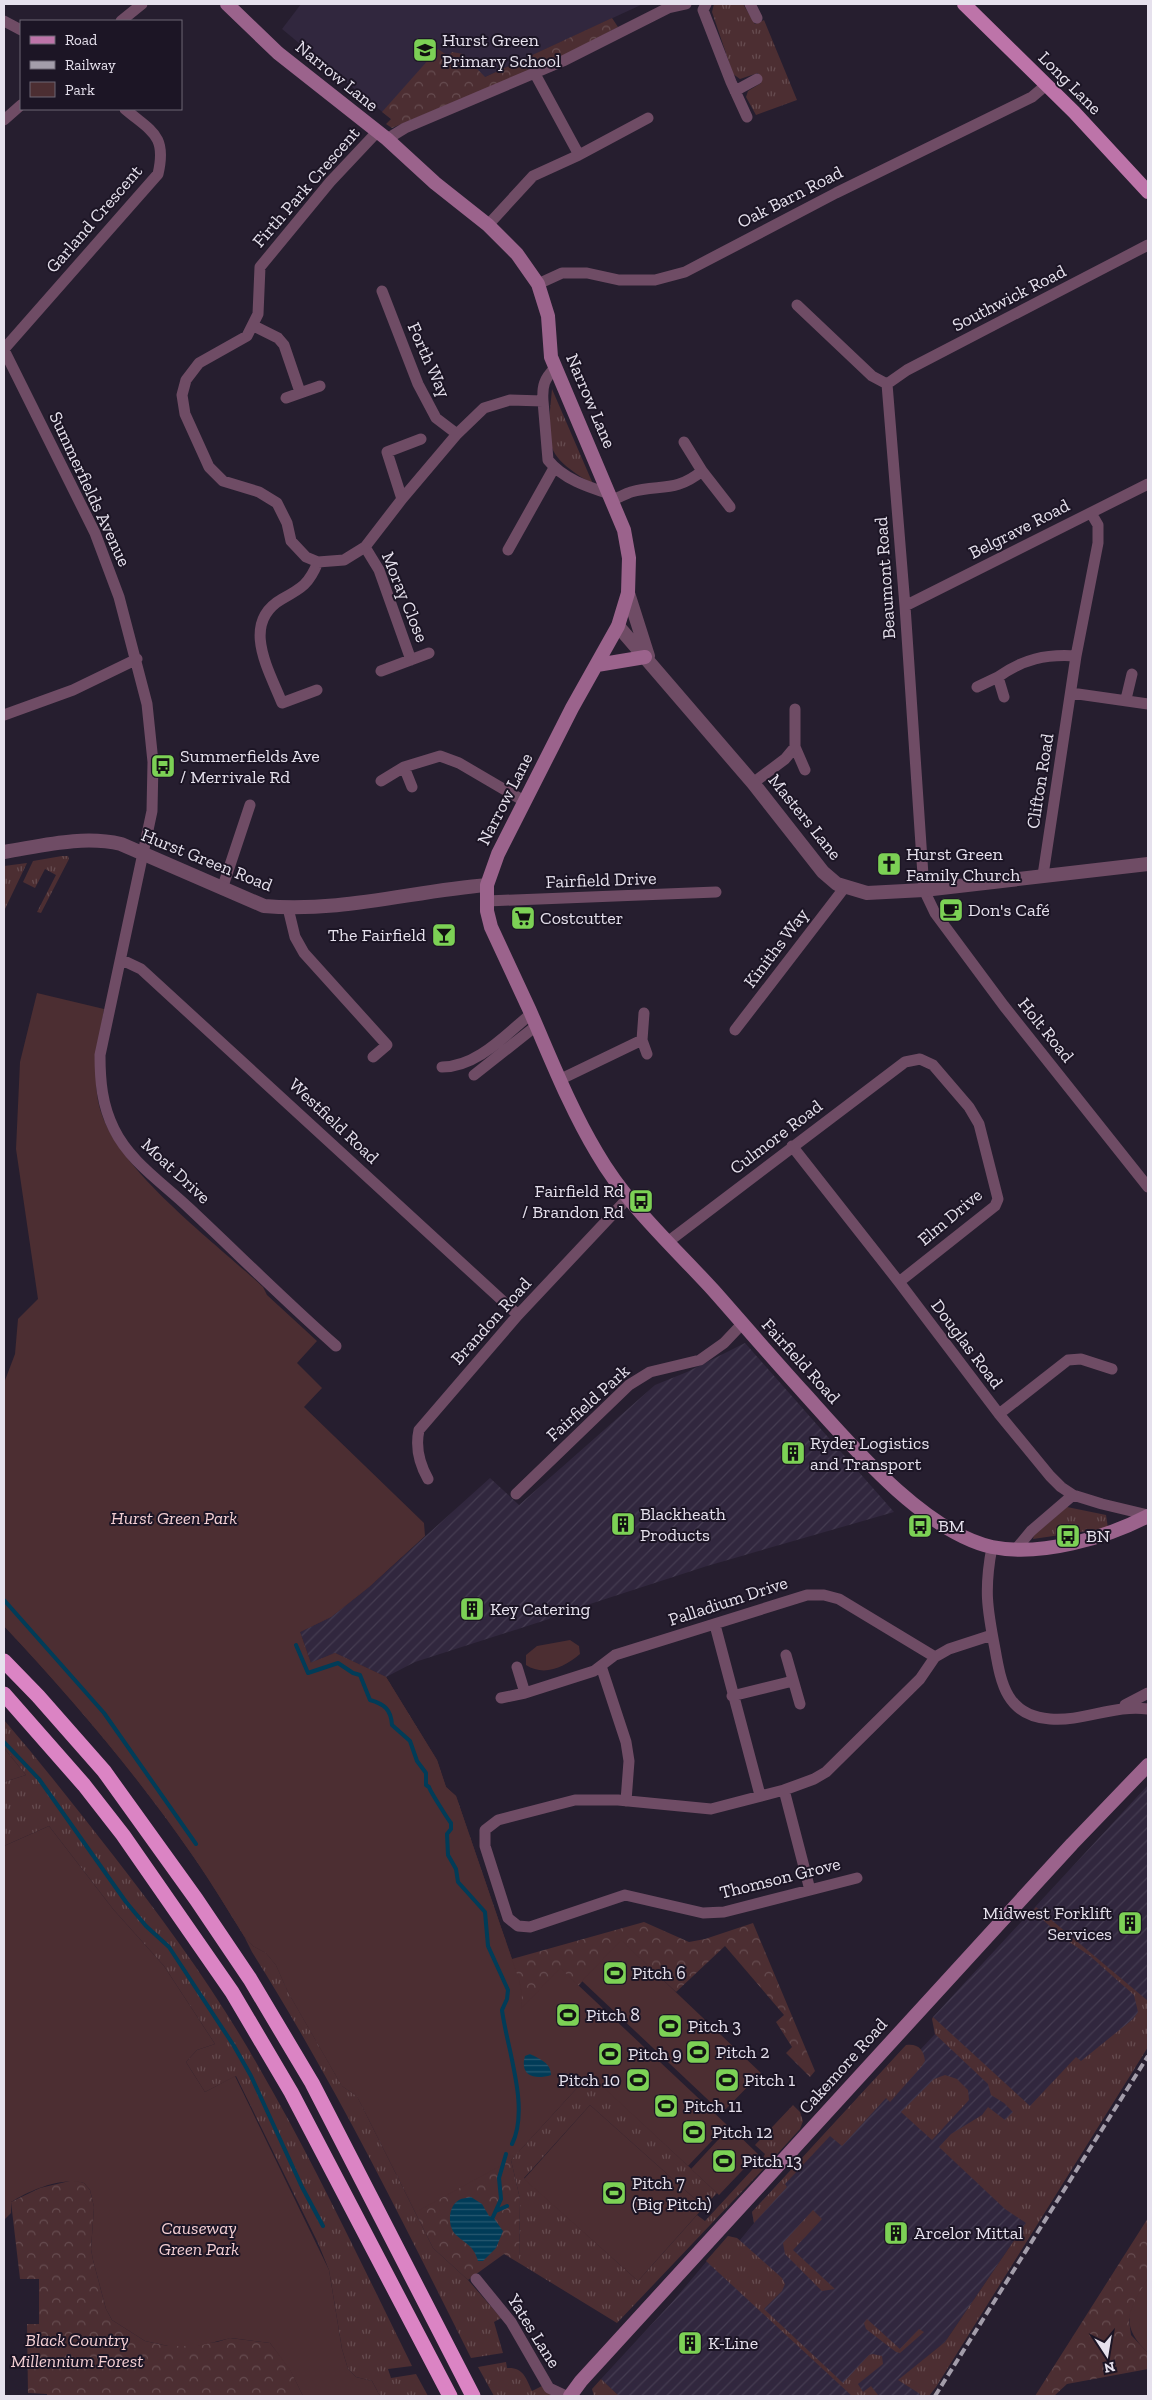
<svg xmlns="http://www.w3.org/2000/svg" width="1152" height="2400" font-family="'Zilla Slab',serif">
	<defs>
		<pattern id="industrial-furrows" width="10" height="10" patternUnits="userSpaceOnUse" patternTransform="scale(1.25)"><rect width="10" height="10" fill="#31273e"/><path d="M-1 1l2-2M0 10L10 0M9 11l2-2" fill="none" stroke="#453c51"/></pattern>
		<pattern id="grass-tufts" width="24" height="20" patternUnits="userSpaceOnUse" patternTransform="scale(1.25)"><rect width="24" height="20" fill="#4c2e32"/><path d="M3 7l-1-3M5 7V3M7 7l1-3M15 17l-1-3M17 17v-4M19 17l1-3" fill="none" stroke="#664c50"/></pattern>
		<pattern id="forest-crowns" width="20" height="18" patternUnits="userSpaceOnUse" patternTransform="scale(1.25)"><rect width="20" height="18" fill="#4c2e32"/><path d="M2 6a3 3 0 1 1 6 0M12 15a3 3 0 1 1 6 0" fill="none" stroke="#664c50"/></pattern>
		<pattern id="water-rules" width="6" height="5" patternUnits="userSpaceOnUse" patternTransform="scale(1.25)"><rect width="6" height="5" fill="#013c58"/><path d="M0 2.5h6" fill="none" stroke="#265870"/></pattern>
	</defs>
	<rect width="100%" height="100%" fill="#261e2f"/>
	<path fill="#31273e" d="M301 4H643L392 120 282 29Z"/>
	<path fill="url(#industrial-furrows)" d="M745 1343 894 1512 707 1566 553 1616 549 1619 415 1662 386 1677 335 1653 311 1663 300 1632 331 1617 369 1587 490 1478 519 1505 655 1385 687 1372Z
		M1148 1785V2002L1026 2223 945 2342 899 2380 920 2394 919 2396H619L601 2379 674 2300 728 2236 740 2240 754 2223 752 2212 903 2049 920 2050 935 2034 933 2017Z"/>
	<path fill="url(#grass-tufts)" d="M714 4H743L755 24 764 20 797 100 756 115 746 97 748 91 761 83 758 73 740 79 733 74 712 12Z
		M552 389 593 484C542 454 547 445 552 389Z
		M62 856H68L69 859 41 913 37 912 56 875 45 869 35 888 23 882 33 861Z
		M27 863 4 911V866Z
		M1067 1507 1106 1515 1108 1528 1033 1539 1034 1535Z
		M4 1720C42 1764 77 1809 113 1855 165 1922 215 1990 257 2064 314 2162 362 2265 412 2366L388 2369 391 2378 416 2374 428 2396H380L372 2381 356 2377 348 2369 342 2349 329 2270 318 2243 236 2076 205 2092 186 2062 197 2050 215 2044 164 1966 113 1909 49 1826 4 1846V1782L26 1775 4 1748Z
		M1036 1907 1148 2001V2047L936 2387 929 2396H919L920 2394 898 2380 945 2342 1026 2223 1005 2209 939 2147 951 2134 982 2115 988 2107 1005 2120 1013 2112 1004 2103 991 2095 988 2084 935 2034 932 2019 933 2017 1030 2106 1076 2057 1081 2061 1133 2019 1138 2012 1134 1995 1090 1956 1062 1937 1033 1911Z
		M244 1936 253 1946 266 1953 276 1965 288 1992 342 2086 357 2096 433 2248 468 2280 501 2318 494 2322 503 2353 471 2358C402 2220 334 2082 252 1952Z
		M906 2045C918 2043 924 2050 925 2061L921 2067 890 2102 886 2098 842 2146 830 2136 785 2184 787 2187 754 2223 752 2212Z
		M590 2074 717 2193 704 2207 590 2105 524 2178 638 2281 697 2215 705 2221 763 2158 765 2154 755 2145 793 2105 800 2112 803 2121 800 2129 769 2163 617 2323 519 2263 520 2199 511 2160Z
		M945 2075 957 2079 968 2090 969 2100 932 2140 901 2112 934 2079Z
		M813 2210 822 2219 793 2250 835 2289 822 2291 785 2254 783 2243Z
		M728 2236 737 2238 782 2278 785 2284 782 2291 764 2309 843 2383 869 2355 873 2354 882 2356 883 2364 858 2384 863 2392 871 2386 878 2395 852 2396 706 2261Z
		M867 2319 900 2349 919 2329 924 2332 900 2353 896 2352 866 2329 864 2323Z
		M506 2362 507 2368C523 2367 526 2378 532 2391L542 2386 552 2396H494L478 2367Z
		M601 2379 619 2396H594L592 2389Z"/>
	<path fill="url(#forest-crowns)" d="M612 18 618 27 566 55 392 128 386 124 391 119 382 112 438 49 448 56 452 52 463 54 485 77Z
		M403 1528 422 1538 369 1587 331 1617 300 1632 311 1663 335 1653 386 1677 437 1760 446 1787 456 1796 512 1959 644 1922 689 1942 705 1939 753 1923 815 2071 810 2077 786 2053 792 2047 776 2022 784 2015 725 1946 676 1992 621 1941 578 1986 590 2074 511 2160 520 2199 519 2263 504 2254 468 2280 433 2248 357 2096 342 2086 288 1992 276 1965 266 1953 253 1946 244 1936C227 1909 211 1881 193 1856 136 1774 72 1698 4 1626V1564L278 1642Z
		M74 2180 84 2183 90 2190 94 2207 91 2249 93 2260 106 2309 112 2320 145 2341 168 2346 217 2342 230 2338 270 2343 289 2367 303 2396H47V2394L28 2393 27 2324H39V2279H20L11 2202 40 2188Z
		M1148 2218V2278L1129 2320 1131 2335 1148 2353V2369L1067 2384 1054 2396H1035Z"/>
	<path fill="#4c2e32" d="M37 993 104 1009C99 1043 90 1082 102 1115 122 1173 217 1244 263 1287L267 1295 317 1341 297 1363 322 1388 304 1407 424 1523 425 1536 369 1587 331 1617 300 1632 310 1663 335 1653 386 1677 437 1760 446 1787 456 1796 519 1980 522 1994 521 2009 560 1968 727 2125 688 2166 589 2074 511 2160 416 2212 357 2096 342 2086 288 1992 276 1965 266 1953 253 1946 244 1936C228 1910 212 1884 195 1859 139 1776 72 1699 4 1626V1383L15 1354 18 1319 38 1299 16 1149 20 1062Z
		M570 1640 579 1646 580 1654C565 1667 544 1677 526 1665V1655L537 1646Z
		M4 1748 26 1775 4 1782Z
		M49 1826 113 1909 164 1966 215 2044 197 2050 186 2062 205 2092 235 2076 329 2270 342 2349 348 2369 356 2377 372 2381 380 2396H303L290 2370 270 2343 231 2338 198 2346H168L145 2341 112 2320 106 2309 93 2260 91 2249 94 2207 90 2190 84 2183C60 2177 31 2190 11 2202V2213L4 2220V1846Z
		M621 1940 761 2073 722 2113 582 1981Z
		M590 2105 704 2207 638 2281 524 2179Z
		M730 2127 758 2154 719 2195 691 2169Z
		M1148 2278V2353C1118 2323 1129 2311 1148 2278Z"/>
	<path fill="url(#water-rules)" d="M530 2054C540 2059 551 2063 551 2075 536 2080 519 2077 525 2056Z
		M471 2197 482 2204 489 2216 493 2217 503 2231 496 2248 483 2261H478C474 2246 466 2244 456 2235 447 2226 448 2206 459 2200 462 2198 467 2198 471 2197Z"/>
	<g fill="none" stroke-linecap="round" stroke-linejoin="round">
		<path stroke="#013c58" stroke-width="4" d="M4 1600 104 1713 196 1844
			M296 1645 308 1673 338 1663 353 1673 360 1675 370 1700C384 1704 391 1709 392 1725L410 1741 417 1761 426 1773V1785L429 1787C430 1791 449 1821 451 1823V1829L447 1834 448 1855 456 1869 458 1882 485 1912 488 1946 508 1990 507 1999 502 2010C507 2049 530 2108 512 2144
			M4 1742 39 1779 126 1902 146 1926 169 1947 234 2046 251 2076 302 2187 323 2226
			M496 2211 507 2206
			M493 2217 501 2199 499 2178 506 2154"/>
		<path stroke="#6f4c65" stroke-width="11" d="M706 4 703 10 731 82 747 117
			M750 4 757 18
			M4 21 21 30
			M121 21 142 4
			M534 72 579 155
			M735 91 757 79
			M4 120 21 105
			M377 132 330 182 260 267 258 314 247 336 199 363 186 380 182 395 185 414 209 467 223 481 259 492 277 503 287 523 291 541 306 557 318 562 344 560 365 547 402 499 457 434 484 408 510 400 543 401C542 386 544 379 555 368
			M387 139 405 128 563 61 668 8 686 4
			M488 225 533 176 579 155 648 118
			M538 284 562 273H587L619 280H655L685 272 836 193 1032 97 1045 86
			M382 291 418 384 436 418 457 434
			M797 305 872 376 887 384 905 606 924 890 935 913 1004 1006 1148 1187
			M254 326 278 338 284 345 300 392
			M4 349 158 174C167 135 152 132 125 109
			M4 350 95 533 119 597 147 704 153 762 152 811 100 1055C100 1081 102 1105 114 1129 130 1162 163 1183 189 1208 238 1254 286 1302 336 1346
			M887 384 907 370 1148 245
			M286 398 320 386
			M543 401 548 460C563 479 588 487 610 494
			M684 442 702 471 730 507
			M402 499 387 452 421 439
			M612 500C618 498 625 494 631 492 660 484 675 493 702 471
			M365 547 379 570 411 660
			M508 550 554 468
			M905 606 1148 484
			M381 671 429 653
			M998 677C1023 659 1046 654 1076 656
			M977 687 998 677 1004 697
			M317 690 282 703C269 670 240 623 282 599 302 588 309 584 318 562
			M1071 693 1148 704
			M1126 699 1132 674
			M4 715 73 690 137 659
			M795 747 805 770
			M404 767 412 787
			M381 781 404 767 440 756 459 763 524 801
			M753 783 785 759 795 747V709
			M1043 875 1076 656 1098 543V525L1091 513
			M222 889 250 805
			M487 901 716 892
			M288 908 295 937 304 953 387 1045 373 1057
			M122 960 141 969 518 1315
			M644 1013 642 1040 647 1054
			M735 1030 845 887
			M442 1067C477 1067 505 1035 531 1014
			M474 1075 536 1026
			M559 1080 642 1040
			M792 1146 899 1282 999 1414 1050 1476 1061 1487 1073 1495 1102 1504 1148 1515
			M669 1241 905 1062 920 1059 933 1065 969 1107 979 1124 998 1199 995 1206 899 1282
			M999 1414 1068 1360 1081 1359 1112 1369
			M428 1479C419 1463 415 1448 419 1430L518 1315 627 1199
			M516 1494 629 1385 650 1372 700 1360 724 1343 742 1324
			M992 1547C984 1589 987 1608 995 1649 1001 1684 1007 1716 1050 1719 1083 1722 1115 1704 1148 1709
			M1016 1549 1031 1531 1073 1495
			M715 1625 760 1795
			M786 1655 800 1704
			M601 1666 626 1742 629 1761 626 1801
			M525 1693 594 1671 615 1655 807 1595H824L839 1599 935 1657
			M732 1696 793 1681
			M501 1698 525 1693 517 1667
			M1125 1705 1148 1693
			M784 1790 810 1890
			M857 1878 724 1912 703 1913 625 1895 530 1927 518 1926 508 1918 485 1846V1830L498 1820 575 1800H618L711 1809 784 1790 814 1779 826 1772 920 1679 935 1657 949 1649 992 1635
			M476 2279 511 2322 549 2388 566 2396"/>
		<path stroke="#6f4c65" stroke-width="14" d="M628 593 648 656
			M618 626 753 783 823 872 837 884 867 893 924 890 1148 864
			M4 852C42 846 82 835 121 844L264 906C339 913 413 891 487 885"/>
		<path stroke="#9b638c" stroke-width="14" d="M227 4 278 53 387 139 435 183 488 225 517 254 538 284 548 316 551 357 624 530 629 558 628 593 618 626 572 708 498 854 487 885V911L491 927C504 955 517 983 530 1011 551 1059 570 1108 597 1153 627 1205 673 1246 714 1291 744 1325 774 1360 805 1394 850 1444 924 1532 992 1547 1040 1557 1106 1538 1148 1516
			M597 665 645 657
			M570 2396 581 2381 1072 1844 1148 1765"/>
		<path stroke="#bd74a9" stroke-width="14" d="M964 4 1074 112 1148 192"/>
		<path stroke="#db84c4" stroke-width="15" d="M4 1661 38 1696 104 1771 196 1899 250 1979 312 2083 473 2396
			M4 1694 84 1785 123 1835 232 1992 291 2092 450 2396"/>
		<path stroke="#a39daa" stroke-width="4" stroke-dasharray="8 4" stroke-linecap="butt" d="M935 2396 1148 2056"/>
	</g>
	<defs>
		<symbol id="school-square" viewBox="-11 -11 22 22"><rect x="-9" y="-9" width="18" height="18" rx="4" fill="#7cd155" stroke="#1c1525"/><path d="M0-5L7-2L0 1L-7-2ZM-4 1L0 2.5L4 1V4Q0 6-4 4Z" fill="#111"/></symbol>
		<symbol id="bus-square" viewBox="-11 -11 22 22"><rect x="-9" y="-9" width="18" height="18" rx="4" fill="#7cd155" stroke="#1c1525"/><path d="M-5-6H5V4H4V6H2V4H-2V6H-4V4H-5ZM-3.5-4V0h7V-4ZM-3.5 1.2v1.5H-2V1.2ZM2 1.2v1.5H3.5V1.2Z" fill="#111"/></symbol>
		<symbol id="church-square" viewBox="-11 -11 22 22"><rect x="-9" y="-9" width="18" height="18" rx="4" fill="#7cd155" stroke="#1c1525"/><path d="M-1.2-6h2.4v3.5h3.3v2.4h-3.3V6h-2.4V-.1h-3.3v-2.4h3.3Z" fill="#111"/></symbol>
		<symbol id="cafe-square" viewBox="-11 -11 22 22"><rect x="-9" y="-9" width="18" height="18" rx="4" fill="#7cd155" stroke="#1c1525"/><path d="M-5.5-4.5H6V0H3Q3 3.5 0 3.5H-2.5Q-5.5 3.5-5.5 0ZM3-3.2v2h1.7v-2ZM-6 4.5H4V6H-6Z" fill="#111"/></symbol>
		<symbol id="supermarket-square" viewBox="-11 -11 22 22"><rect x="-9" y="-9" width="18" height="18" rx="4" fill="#7cd155" stroke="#1c1525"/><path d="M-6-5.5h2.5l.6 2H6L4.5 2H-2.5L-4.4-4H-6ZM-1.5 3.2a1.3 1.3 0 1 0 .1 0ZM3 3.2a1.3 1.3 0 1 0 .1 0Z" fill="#111"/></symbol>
		<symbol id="bar-square" viewBox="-11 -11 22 22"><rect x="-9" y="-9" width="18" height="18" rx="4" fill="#7cd155" stroke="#1c1525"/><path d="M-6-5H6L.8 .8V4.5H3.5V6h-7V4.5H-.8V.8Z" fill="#111"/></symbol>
		<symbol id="building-square" viewBox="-11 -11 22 22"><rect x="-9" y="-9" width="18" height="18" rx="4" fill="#7cd155" stroke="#1c1525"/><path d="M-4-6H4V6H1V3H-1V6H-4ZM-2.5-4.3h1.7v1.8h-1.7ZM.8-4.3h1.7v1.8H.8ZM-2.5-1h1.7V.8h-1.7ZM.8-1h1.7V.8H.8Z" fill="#111"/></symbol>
		<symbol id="stadium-square" viewBox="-11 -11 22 22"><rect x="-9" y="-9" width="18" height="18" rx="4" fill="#7cd155" stroke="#1c1525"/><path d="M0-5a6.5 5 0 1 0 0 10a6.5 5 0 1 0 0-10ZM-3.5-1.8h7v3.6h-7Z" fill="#111"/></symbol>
	</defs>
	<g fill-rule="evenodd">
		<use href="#school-square" x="411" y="36" width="28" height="28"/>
		<use href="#bus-square" x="149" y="752" width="28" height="28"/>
		<use href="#church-square" x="875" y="850" width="28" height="28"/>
		<use href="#cafe-square" x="937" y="896" width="28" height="28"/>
		<use href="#supermarket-square" x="509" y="904" width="28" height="28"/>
		<use href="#bar-square" x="430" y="921" width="28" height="28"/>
		<use href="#bus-square" x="627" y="1187" width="28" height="28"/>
		<use href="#building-square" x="779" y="1439" width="28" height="28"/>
		<use href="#building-square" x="609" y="1510" width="28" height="28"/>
		<use href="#bus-square" x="906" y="1512" width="28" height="28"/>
		<use href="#bus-square" x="1054" y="1522" width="28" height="28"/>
		<use href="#building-square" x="458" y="1595" width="28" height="28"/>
		<use href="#building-square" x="1116" y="1909" width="28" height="28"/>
		<use href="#stadium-square" x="601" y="1959" width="28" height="28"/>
		<use href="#stadium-square" x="554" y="2001" width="28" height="28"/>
		<use href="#stadium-square" x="656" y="2012" width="28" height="28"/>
		<use href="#stadium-square" x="684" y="2038" width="28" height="28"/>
		<use href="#stadium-square" x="596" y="2040" width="28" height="28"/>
		<use href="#stadium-square" x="624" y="2066" width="28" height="28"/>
		<use href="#stadium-square" x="713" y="2066" width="28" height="28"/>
		<use href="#stadium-square" x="652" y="2092" width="28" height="28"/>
		<use href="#stadium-square" x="680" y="2118" width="28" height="28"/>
		<use href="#stadium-square" x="710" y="2147" width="28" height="28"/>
		<use href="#stadium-square" x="600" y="2179" width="28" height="28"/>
		<use href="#building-square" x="882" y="2219" width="28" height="28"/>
		<use href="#building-square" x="676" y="2329" width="28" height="28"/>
	</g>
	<g text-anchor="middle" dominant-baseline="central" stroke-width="4" stroke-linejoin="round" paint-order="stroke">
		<g font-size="18" fill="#e6e1ed" stroke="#1c1525" text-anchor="start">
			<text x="442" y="40">Hurst Green<tspan x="442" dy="21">Primary School</tspan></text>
			<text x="180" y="756">Summerfields Ave<tspan x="180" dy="21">/ Merrivale Rd</tspan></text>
			<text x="906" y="854">Hurst Green<tspan x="906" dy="21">Family Church</tspan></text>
			<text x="968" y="910">Don's Café</text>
			<text x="540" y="918">Costcutter</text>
			<text x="426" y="935" text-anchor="end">The Fairfield</text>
			<text x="624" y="1191" text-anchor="end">Fairfield Rd<tspan x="624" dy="21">/ Brandon Rd</tspan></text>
			<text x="810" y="1443">Ryder Logistics<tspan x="810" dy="21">and Transport</tspan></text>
			<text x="640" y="1514">Blackheath<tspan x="640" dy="21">Products</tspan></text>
			<text x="938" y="1526">BM</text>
			<text x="1086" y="1536">BN</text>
			<text x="490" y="1609">Key Catering</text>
			<text x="1112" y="1913" text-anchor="end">Midwest Forklift<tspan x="1112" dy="21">Services</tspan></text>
			<text x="632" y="1973">Pitch 6</text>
			<text x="586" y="2015">Pitch 8</text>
			<text x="688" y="2026">Pitch 3</text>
			<text x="716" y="2052">Pitch 2</text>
			<text x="628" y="2054">Pitch 9</text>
			<text x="620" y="2080" text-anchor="end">Pitch 10</text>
			<text x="744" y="2080">Pitch 1</text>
			<text x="684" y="2106">Pitch 11</text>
			<text x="712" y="2132">Pitch 12</text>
			<text x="742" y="2161">Pitch 13</text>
			<text x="632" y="2183">Pitch 7<tspan x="632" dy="21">(Big Pitch)</tspan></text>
			<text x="914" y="2233">Arcelor Mittal</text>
			<text x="708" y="2343">K-Line</text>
		</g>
		<g font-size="18" fill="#e6e1ed" stroke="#1c1525">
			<text transform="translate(337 76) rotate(39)">Narrow Lane</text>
			<text transform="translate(1070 83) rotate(45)">Long Lane</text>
			<text transform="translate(306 187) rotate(-49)">Firth Park Crescent</text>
			<text transform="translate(790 197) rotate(-27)">Oak Barn Road</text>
			<text transform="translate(94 219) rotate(-49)">Garland Crescent</text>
			<text transform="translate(1009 298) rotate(-27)">Southwick Road</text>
			<text transform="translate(429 360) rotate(66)">Forth Way</text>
			<text transform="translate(591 401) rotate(67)">Narrow Lane</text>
			<text transform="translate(90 489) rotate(65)">Summerfields Avenue</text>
			<text transform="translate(1019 529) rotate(-27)">Belgrave Road</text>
			<text transform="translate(885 578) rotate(-94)">Beaumont Road</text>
			<text transform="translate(405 597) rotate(68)">Moray Close</text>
			<text transform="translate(1040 781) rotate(-81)">Clifton Road</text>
			<text transform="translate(505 799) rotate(-63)">Narrow Lane</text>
			<text transform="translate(805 817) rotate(51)">Masters Lane</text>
			<text transform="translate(207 860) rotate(22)">Hurst Green Road</text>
			<text transform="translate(601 880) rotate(-2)">Fairfield Drive</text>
			<text transform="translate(776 948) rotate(-53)">Kiniths Way</text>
			<text transform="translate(1046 1030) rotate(51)">Holt Road</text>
			<text transform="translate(334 1121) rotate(43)">Westfield Road</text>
			<text transform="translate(776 1137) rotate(-37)">Culmore Road</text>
			<text transform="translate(176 1171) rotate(43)">Moat Drive</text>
			<text transform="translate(950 1217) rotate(-40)">Elm Drive</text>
			<text transform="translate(491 1321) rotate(-48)">Brandon Road</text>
			<text transform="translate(967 1344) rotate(53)">Douglas Road</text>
			<text transform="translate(801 1361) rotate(48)">Fairfield Road</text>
			<text transform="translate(588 1403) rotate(-42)">Fairfield Park</text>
			<text transform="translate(728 1601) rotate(-18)">Palladium Drive</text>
			<text transform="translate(780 1878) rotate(-14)">Thomson Grove</text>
			<text transform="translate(843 2066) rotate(-48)">Cakemore Road</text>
			<text transform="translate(534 2331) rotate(58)">Yates Lane</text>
		</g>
		<g font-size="18" font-style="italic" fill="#f4cfd3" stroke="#1c1525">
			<text x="174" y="1518">Hurst Green Park</text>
			<text x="199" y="2228">Causeway<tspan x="199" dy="21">Green Park</tspan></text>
			<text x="77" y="2340">Black Country<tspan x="77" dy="21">Millennium Forest</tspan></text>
		</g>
	</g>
	<rect width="1152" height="2400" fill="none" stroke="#e6e1ed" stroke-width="10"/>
	<rect x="20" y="20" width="162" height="90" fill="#1c1525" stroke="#6d6775"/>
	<rect x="30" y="36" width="25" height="8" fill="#bd74a9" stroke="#6d6775"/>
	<text x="65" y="45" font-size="15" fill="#e6e1ed">Road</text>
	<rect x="30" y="61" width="25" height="8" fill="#a39daa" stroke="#6d6775"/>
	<text x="65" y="70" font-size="15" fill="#e6e1ed">Railway</text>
	<rect x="30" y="82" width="25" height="15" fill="#4c2e32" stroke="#6d6775"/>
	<text x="65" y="95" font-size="15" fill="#e6e1ed">Park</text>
	<g transform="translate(1107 2355) rotate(168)" stroke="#1c1525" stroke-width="4" paint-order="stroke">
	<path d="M0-4L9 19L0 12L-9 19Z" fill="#e6e1ed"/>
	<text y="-8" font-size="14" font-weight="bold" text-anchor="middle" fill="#e6e1ed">N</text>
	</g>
</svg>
